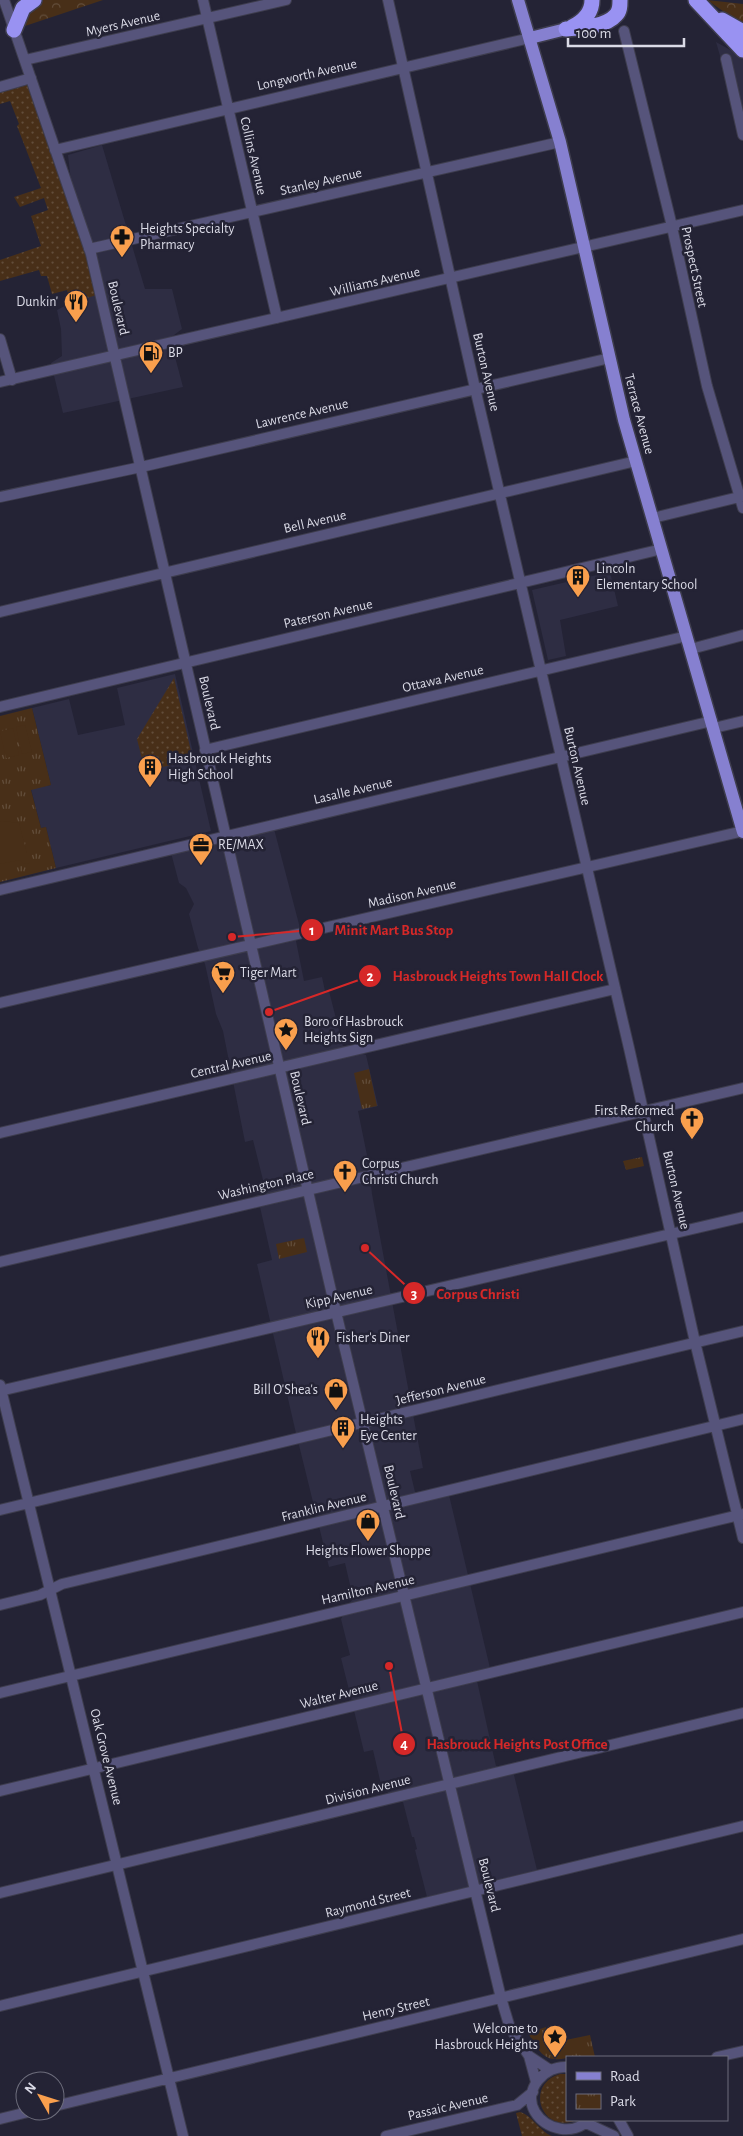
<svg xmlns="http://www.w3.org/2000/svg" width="743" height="2136" font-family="'Alegreya Sans',sans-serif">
	<defs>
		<pattern id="grass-dots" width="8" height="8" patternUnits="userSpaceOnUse" patternTransform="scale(1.25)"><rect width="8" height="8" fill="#482f18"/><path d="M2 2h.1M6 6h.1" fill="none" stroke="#624d3a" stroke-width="1.8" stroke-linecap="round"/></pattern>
		<pattern id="forest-crowns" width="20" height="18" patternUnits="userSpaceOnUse" patternTransform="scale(1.25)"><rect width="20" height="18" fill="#482f18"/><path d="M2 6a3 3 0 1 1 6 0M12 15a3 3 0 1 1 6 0" fill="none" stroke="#624d3a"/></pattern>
		<pattern id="park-tufts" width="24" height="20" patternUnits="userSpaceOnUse" patternTransform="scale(1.25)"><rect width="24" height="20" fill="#482f18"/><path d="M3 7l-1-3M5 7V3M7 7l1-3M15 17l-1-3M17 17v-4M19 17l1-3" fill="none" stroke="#624d3a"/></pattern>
	</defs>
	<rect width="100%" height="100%" fill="#242335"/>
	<path fill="#2e2d43" d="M716 42 743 57V136Z
		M102 145 145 289H172L182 329 170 338 183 387 63 413 51 363 62 356 61 329 57 310 84 296 68 155Z
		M610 572 618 606 560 620 566 656 548 660 532 590Z
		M175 674 211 831 56 868 46 827 41 828 31 789 51 785 32 708 69 699 78 735 125 725 117 688Z
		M273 825 300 928 296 941 304 981 322 977 325 991H329L343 1046 366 1055 378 1106 358 1111 369 1165 372 1194 423 1468 410 1471 415 1492 449 1495 490 1668 477 1681 493 1753 496 1766 514 1775 537 1870 427 1897 415 1850 417 1849 414 1837H412L403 1802 382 1789 373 1750 364 1752 351 1698 341 1658 350 1655 341 1619 353 1598 345 1563 329 1567 295 1429 257 1264 272 1260 260 1207 266 1192 253 1140 245 1142 223 1031 216 1014 205 964 198 948 189 914 194 904 186 888 179 883 170 849Z"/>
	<path fill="url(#grass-dots)" d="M31 78 100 294 70 303 67 290 52 294 47 276H41L39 270 0 281V260L41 246 31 216 48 210 44 198 20 207 14 197 41 188 17 126 19 124 10 101 0 104V87Z
		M174 678 193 760 145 771 137 739Z
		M560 2074H567V2120H577C541 2135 524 2084 560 2074Z
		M520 2112C532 2115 539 2131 552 2136H522L516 2113Z"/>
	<path fill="url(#forest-crowns)" d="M42 0H103L22 27C26 16 30 5 42 0Z
		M707 0 743 4V25Z"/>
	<path fill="url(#park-tufts)" d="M32 708 51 785 31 790 41 828 46 827 56 868 0 882V716Z
		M369 1069 377 1106 362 1109 354 1073Z
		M642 1157 644 1166 626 1170 623 1161Z
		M304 1238 307 1252 279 1259 276 1244Z
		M546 2027 551 2043 590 2035 595 2057C586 2057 575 2056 567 2058 543 2063 540 2052 528 2033Z"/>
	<path fill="#482f18" d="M25 725 32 752 22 754 16 727Z
		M13 728 19 755 6 758 0 731Z
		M3 821 19 823 27 853H30L32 859 29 863 24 864 20 860 0 864V822Z"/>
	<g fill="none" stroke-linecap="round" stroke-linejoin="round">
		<defs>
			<path id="minor" d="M4 0 91 254 336 1312 501 1998 510 2028 529 2056 536 2082
				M203 0 277 318
				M388 0 475 388 629 1048 695 1342 743 1538
				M624 31 670 218 707 386 743 508
				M726 59 743 135
				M25 60 286 0
				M0 87 31 78
				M55 150 530 38
				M89 249 560 142
				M0 339 12 380
				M0 382 743 210
				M0 497 141 467 610 358
				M653 518 743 496
				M0 612 636 461
				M691 649 743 635
				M0 707 662 549
				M714 728 743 721
				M205 750 687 636
				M0 890 712 721
				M0 1003 743 831
				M0 1133 615 989
				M0 1262 743 1088
				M0 1385 183 2136
				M0 1391 743 1217
				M0 1510 743 1331
				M0 1605 40 1595 62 1584 108 1573 743 1419
				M0 1693 743 1514
				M0 1791 743 1612
				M0 1893 743 1713
				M0 2006 743 1826
				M529 2056 550 2070
				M717 2057 743 2051
				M567 2067C545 2065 522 2090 535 2112 546 2130 574 2136 588 2120
				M55 2106 743 1939
				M0 2119 32 2111
				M619 2120 628 2136
				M586 2123 614 2136
				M386 2136 517 2105 533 2092"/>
			<path id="major" d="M518 0 560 142 624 420 743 832
				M530 38 566 29"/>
			<path id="highway" d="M696 0 743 50
				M722 20 743 32
				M572 27C584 21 592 13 592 0
				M566 29C580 28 606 27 616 15 620 11 620 6 620 0
				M14 30 23 8 34 0"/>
		</defs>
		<use href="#minor" stroke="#3e3d4e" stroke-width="12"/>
		<use href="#major" stroke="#3e3d4e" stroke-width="15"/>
		<use href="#highway" stroke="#3e3d4e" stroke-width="18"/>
		<use href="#minor" stroke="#56547b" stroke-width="10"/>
		<use href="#major" stroke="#8680d0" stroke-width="12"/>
		<use href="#highway" stroke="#9992f2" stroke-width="15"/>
	</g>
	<defs>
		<symbol id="pharmacy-pin" viewBox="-11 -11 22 30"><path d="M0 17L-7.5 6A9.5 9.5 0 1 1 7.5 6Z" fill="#f99f4d" stroke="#242335"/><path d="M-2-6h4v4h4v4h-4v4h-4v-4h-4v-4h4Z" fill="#111"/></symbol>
		<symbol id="restaurant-pin" viewBox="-11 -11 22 30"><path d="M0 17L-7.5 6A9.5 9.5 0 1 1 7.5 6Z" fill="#f99f4d" stroke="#242335"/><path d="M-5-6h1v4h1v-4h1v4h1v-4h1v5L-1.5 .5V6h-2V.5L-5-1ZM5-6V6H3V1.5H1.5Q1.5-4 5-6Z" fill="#111"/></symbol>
		<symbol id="fuel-pin" viewBox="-11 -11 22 30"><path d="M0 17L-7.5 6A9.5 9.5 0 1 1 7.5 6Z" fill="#f99f4d" stroke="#242335"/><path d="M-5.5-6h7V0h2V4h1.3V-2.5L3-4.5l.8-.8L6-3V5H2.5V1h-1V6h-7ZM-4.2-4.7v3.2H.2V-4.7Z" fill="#111"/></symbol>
		<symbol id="building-pin" viewBox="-11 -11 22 30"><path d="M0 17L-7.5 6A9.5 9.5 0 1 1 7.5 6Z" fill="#f99f4d" stroke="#242335"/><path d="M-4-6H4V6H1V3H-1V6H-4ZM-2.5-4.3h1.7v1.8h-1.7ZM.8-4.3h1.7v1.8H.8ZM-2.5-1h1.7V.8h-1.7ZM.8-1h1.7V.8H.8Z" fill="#111"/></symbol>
		<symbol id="office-pin" viewBox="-11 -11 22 30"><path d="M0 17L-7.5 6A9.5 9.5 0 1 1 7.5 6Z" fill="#f99f4d" stroke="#242335"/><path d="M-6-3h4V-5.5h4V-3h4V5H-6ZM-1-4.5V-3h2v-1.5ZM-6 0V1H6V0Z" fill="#111"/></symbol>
		<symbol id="supermarket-pin" viewBox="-11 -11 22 30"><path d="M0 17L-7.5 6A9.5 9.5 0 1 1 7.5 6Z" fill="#f99f4d" stroke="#242335"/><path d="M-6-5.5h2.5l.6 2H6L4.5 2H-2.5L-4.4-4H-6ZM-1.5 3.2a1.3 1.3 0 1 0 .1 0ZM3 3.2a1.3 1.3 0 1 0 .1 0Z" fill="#111"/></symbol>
		<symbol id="sight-pin" viewBox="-11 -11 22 30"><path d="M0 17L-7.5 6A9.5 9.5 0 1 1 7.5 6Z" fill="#f99f4d" stroke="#242335"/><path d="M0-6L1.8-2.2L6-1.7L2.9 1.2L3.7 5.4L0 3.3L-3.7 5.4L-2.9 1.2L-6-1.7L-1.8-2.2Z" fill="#111"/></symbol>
		<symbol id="church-pin" viewBox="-11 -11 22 30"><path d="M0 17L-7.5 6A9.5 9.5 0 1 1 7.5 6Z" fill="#f99f4d" stroke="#242335"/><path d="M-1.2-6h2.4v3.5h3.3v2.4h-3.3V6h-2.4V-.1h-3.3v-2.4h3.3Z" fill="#111"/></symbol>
		<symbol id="shop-pin" viewBox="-11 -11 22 30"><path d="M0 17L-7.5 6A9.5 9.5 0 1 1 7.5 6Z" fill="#f99f4d" stroke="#242335"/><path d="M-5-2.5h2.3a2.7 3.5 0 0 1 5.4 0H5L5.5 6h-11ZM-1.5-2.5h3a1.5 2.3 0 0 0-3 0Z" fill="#111"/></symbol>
	</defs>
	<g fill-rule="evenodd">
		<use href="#pharmacy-pin" x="108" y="223" width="28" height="38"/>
		<use href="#restaurant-pin" x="62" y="288" width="28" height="38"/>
		<use href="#fuel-pin" x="137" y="339" width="28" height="38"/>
		<use href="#building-pin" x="564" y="563" width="28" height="38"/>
		<use href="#building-pin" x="136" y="753" width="28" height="38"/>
		<use href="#office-pin" x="187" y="831" width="28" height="38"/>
		<use href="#supermarket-pin" x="209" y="959" width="28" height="38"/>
		<use href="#sight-pin" x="272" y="1016" width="28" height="38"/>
		<use href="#church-pin" x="678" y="1105" width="28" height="38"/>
		<use href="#church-pin" x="331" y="1158" width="28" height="38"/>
		<use href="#restaurant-pin" x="304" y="1324" width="28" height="38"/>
		<use href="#shop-pin" x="322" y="1376" width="28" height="38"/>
		<use href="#building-pin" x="329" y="1414" width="28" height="38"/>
		<use href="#shop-pin" x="354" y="1507" width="28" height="38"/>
		<use href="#sight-pin" x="541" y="2023" width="28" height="38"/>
	</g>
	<g text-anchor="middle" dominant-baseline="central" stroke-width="5" stroke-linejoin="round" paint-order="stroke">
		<g font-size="14" fill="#dbdbe7" stroke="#242335">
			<text transform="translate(123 24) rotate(-13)">Myers Avenue</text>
			<text transform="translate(307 75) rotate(-13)">Longworth Avenue</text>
			<text transform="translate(253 156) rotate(77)">Collins Avenue</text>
			<text transform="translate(321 182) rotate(-13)">Stanley Avenue</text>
			<text transform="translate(694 267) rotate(78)">Prospect Street</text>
			<text transform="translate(375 282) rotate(-13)">Williams Avenue</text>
			<text transform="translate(118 308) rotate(77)">Boulevard</text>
			<text transform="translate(486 372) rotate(77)">Burton Avenue</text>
			<text transform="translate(302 414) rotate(-13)">Lawrence Avenue</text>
			<text transform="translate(639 414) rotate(75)">Terrace Avenue</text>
			<text transform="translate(315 522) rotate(-13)">Bell Avenue</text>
			<text transform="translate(328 614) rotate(-13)">Paterson Avenue</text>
			<text transform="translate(443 679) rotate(-13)">Ottawa Avenue</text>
			<text transform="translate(209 703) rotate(77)">Boulevard</text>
			<text transform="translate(577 766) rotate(77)">Burton Avenue</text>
			<text transform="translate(353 791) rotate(-13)">Lasalle Avenue</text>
			<text transform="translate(412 894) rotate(-13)">Madison Avenue</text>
			<text transform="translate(231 1065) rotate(-13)">Central Avenue</text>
			<text transform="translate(300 1098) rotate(77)">Boulevard</text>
			<text transform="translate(266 1185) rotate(-13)">Washington Place</text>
			<text transform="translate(676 1190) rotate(77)">Burton Avenue</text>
			<text transform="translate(339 1297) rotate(-13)">Kipp Avenue</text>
			<text transform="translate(441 1390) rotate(-14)">Jefferson Avenue</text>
			<text transform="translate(394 1492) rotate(77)">Boulevard</text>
			<text transform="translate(324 1507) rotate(-14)">Franklin Avenue</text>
			<text transform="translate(368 1590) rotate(-13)">Hamilton Avenue</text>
			<text transform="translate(339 1695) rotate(-14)">Walter Avenue</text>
			<text transform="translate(106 1757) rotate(76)">Oak Grove Avenue</text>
			<text transform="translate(368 1790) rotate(-14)">Division Avenue</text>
			<text transform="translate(489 1885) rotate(76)">Boulevard</text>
			<text transform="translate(368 1903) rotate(-14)">Raymond Street</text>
			<text transform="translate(396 2009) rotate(-13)">Henry Street</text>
			<text transform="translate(448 2107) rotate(-13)">Passaic Avenue</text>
		</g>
		<g font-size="14" fill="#dbdbe7" stroke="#242335" text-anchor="start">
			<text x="140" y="229">Heights Specialty<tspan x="140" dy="16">Pharmacy</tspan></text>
			<text x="58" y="302" text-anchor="end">Dunkin'</text>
			<text x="168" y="353">BP</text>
			<text x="596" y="569">Lincoln<tspan x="596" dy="16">Elementary School</tspan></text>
			<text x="168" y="759">Hasbrouck Heights<tspan x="168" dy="16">High School</tspan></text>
			<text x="218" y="845">RE/MAX</text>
			<text x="240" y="973">Tiger Mart</text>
			<text x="304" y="1022">Boro of Hasbrouck<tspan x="304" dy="16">Heights Sign</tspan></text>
			<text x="674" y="1111" text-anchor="end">First Reformed<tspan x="674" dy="16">Church</tspan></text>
			<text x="362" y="1164">Corpus<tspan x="362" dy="16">Christi Church</tspan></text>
			<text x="336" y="1338">Fisher's Diner</text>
			<text x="318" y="1390" text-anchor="end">Bill O'Shea's</text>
			<text x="360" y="1420">Heights<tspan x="360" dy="16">Eye Center</tspan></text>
			<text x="368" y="1551" text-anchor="middle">Heights Flower Shoppe</text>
			<text x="538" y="2029" text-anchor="end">Welcome to<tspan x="538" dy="16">Hasbrouck Heights</tspan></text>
		</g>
	</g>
	<path fill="none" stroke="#d62828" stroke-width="2" d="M232 937L312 930M269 1012L370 976M365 1248L414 1293M389 1666L404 1744"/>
	<g fill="#d62828" stroke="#242335" stroke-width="2">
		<circle cx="232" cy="937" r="5"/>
		<circle cx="269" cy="1012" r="5"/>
		<circle cx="365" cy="1248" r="5"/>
		<circle cx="389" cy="1666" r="5"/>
		<circle cx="312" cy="930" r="12"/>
		<circle cx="370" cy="976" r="12"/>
		<circle cx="414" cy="1293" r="12"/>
		<circle cx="404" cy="1744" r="12"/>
	</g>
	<g font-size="15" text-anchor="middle" font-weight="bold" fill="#fff">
		<text x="312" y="935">1</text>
		<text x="370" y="981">2</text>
		<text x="414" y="1299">3</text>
		<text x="404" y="1749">4</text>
	</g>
	<g font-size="15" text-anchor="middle" font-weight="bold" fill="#d62828" stroke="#242335" stroke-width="5" stroke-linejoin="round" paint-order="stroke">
		<text x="394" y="935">Minit Mart Bus Stop</text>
		<text x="498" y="981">Hasbrouck Heights Town Hall Clock</text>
		<text x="478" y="1299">Corpus Christi</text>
		<text x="517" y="1749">Hasbrouck Heights Post Office</text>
	</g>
	<rect x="566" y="2056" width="162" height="65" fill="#242335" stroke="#6d6d7c"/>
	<rect x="576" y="2072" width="25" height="8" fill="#8680d0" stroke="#6d6d7c"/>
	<text x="610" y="2081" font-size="15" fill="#dbdbe7">Road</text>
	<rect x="576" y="2094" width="25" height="15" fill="url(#park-tufts)" stroke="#6d6d7c"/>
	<text x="610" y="2106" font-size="15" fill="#dbdbe7">Park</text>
	<g transform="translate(40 2096) rotate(309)"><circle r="24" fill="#242335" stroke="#6d6d7c"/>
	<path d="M0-4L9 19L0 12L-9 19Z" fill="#f99f4d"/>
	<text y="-8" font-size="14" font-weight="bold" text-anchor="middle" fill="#dbdbe7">N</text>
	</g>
	<path d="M568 38v8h116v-8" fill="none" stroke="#dbdbe7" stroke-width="2.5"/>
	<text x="576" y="38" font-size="15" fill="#dbdbe7" stroke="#242335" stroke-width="4" paint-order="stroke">100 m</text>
</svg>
